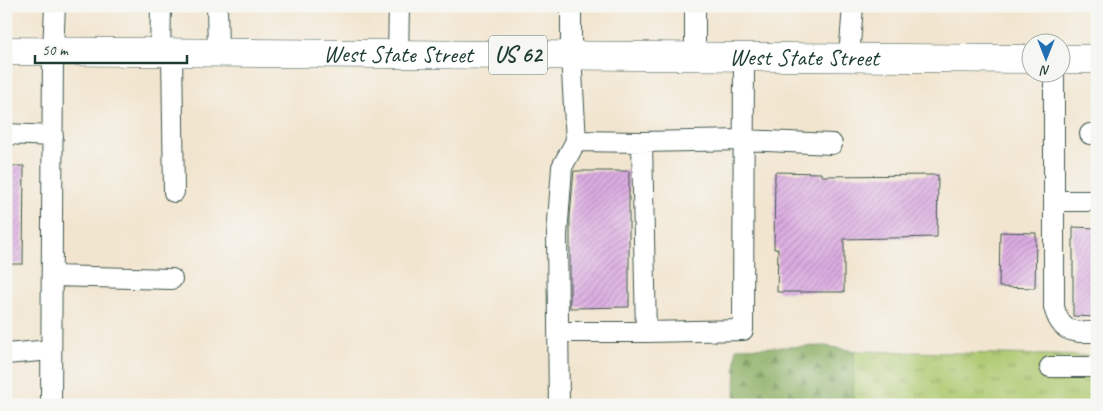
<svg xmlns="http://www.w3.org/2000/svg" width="1103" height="411" font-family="Caveat,sans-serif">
	<defs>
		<pattern id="forest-firs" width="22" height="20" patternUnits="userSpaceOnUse" patternTransform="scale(1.25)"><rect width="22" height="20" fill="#8aad62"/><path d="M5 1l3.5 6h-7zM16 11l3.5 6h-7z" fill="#708e52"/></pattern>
		<pattern id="park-tufts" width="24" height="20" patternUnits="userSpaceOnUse" patternTransform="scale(1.25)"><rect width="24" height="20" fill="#aec96f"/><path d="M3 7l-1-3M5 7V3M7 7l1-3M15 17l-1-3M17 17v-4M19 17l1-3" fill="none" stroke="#8da45c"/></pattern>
		<pattern id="building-hatch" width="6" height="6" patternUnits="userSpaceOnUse" patternTransform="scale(1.25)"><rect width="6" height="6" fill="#dbace1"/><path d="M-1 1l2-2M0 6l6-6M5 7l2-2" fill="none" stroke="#b18db7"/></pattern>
	</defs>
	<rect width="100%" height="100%" fill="#f6f6f2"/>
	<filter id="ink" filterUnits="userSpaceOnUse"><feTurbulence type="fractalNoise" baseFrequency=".02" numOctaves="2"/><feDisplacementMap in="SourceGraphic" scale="10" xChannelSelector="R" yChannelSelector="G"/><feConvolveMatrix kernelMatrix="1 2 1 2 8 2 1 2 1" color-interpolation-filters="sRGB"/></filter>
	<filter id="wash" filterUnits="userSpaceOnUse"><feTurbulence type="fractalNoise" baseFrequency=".0096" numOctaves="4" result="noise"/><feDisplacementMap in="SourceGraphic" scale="20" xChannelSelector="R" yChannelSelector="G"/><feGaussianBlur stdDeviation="1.12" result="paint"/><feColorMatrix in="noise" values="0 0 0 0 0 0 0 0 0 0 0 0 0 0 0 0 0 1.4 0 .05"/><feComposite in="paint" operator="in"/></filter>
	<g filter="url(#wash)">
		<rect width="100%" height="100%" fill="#f2e5cf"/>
		<path fill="url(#forest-firs)" stroke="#54754b" d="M825 346 854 351 853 405H735L736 348Z"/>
		<path fill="url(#park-tufts)" stroke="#668352" d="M854 351 1097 356V405H853Z"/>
		<g id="blocks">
			<path fill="url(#building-hatch)" d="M6 166H24L23 264H6Z
				M574 171H629V307L570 308V216Z
				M775 172 821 173V176L938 175 937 237 844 239V292H777L778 249H774Z
				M1073 227 1097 228V317L1073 316Z
				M1000 232 1036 233 1035 288 999 287Z"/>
		</g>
	</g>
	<g filter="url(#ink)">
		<use href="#blocks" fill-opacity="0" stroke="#3f564b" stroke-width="1"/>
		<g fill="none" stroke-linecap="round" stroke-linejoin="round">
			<defs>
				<path id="minor" d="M217 6 218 53
					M571 6V55L576 141 642 142 646 332 743 330 744 56
					M160 53 161 6
					M172 53 174 192
					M398 54 399 6
					M695 56V6
					M849 57 853 6
					M1054 72V307C1061 334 1073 332 1097 332
					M6 134 53 136
					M1090 134H1097
					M642 142 743 140 832 144
					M1055 201H1097
					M52 276 172 279
					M558 332H646
					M6 354 51 350
					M1050 367H1097
					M51 405 53 51 55 6
					M559 405 557 235 562 167 576 141"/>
				<g id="highway">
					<path id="s1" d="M6 51 1030 59"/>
					<path d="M1060 59H1097"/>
				</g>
			</defs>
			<use href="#minor" stroke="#3f564b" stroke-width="22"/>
			<use href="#highway" stroke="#3f564b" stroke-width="29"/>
			<use href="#minor" stroke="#fff" stroke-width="20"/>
			<use href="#highway" stroke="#fff" stroke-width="28"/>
		</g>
	</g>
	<g text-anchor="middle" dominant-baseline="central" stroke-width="4" stroke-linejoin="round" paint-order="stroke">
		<rect fill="#f6f6f2" stroke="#60746d" stroke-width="1" x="489" y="35.5" width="58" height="39" rx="4"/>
		<g font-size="22" font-weight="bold" fill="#1f3d34">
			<text x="518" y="55">US 62</text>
		</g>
		<g font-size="24" fill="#1f3d34" stroke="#f6f6f2">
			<text stroke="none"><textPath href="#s1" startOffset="392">West State Street</textPath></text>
			<text stroke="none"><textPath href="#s1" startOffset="798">West State Street</textPath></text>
		</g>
	</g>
	<rect width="1103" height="411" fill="none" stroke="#f6f6f2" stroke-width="25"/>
	<g transform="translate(1046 58) rotate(180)"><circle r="24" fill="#f6f6f2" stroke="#a0aca6"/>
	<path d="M0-4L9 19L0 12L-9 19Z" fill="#1f6fb2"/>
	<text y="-8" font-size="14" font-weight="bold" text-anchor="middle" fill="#1f3d34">N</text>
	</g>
	<path d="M35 55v8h152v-8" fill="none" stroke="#1f3d34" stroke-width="2.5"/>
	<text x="42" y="55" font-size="15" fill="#1f3d34" stroke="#f6f6f2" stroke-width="4" paint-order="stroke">50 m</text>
</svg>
